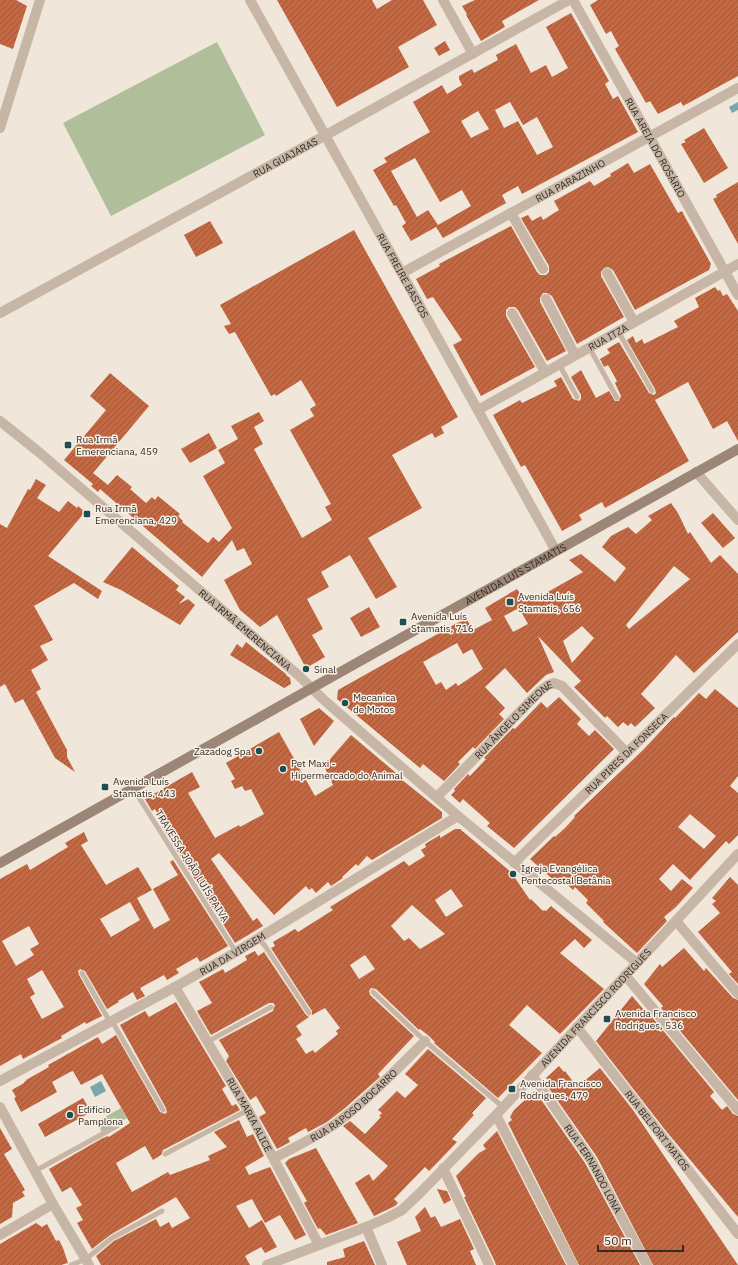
<svg xmlns="http://www.w3.org/2000/svg" width="738" height="1265" font-family="'IBM Plex Sans',sans-serif">
	<defs>
		<pattern id="building-hatch" width="6" height="6" patternUnits="userSpaceOnUse"><rect width="6" height="6" fill="#c16945"/><path d="M-1 1l2-2M0 6l6-6M5 7l2-2" fill="none" stroke="#9d5739"/></pattern>
	</defs>
	<rect width="100%" height="100%" fill="#f0e6d9"/>
	<path fill="#b0be9a" d="M217 42 265 135 111 216 63 123Z
		M121 1108 127 1118 102 1132 96 1122Z"/>
	<path fill="#79a7ac" d="M738 102V110L732 113 729 107Z
		M101 1081 106 1091 95 1097 90 1087Z"/>
	<path fill="url(#building-hatch)" fill-rule="evenodd" d="M0 0H16L27 6 13 49 0 44Z
		M277 0H372L377 9 392 0H423L437 25 398 47 409 67 337 107Z
		M475 0H539L502 21 505 27 481 41 466 15 467 14 462 6Z
		M598 0H738V76L683 106 681 102 658 114 650 101 646 103 615 49 619 46 611 31 606 34 590 5Z
		M571 13 609 81 605 84 613 99 618 96 638 132 522 194 518 186 502 195 506 203 443 238 436 227 411 241 402 226 406 223 396 205 394 206 373 170 387 162 384 158 430 132 413 102 442 85 447 94 462 85 459 79V76L472 69 474 73 498 60 496 55 516 44 531 73 546 65 552 77 568 68 546 27ZM510 102 523 125 537 117 553 147 537 155 518 121 504 128 495 110ZM478 111 489 129 471 138 461 121ZM415 158 440 202 462 190 471 206 438 225 428 210 417 217 391 171Z
		M445 41 450 50 439 56 434 48Z
		M704 128 728 168 704 183 681 144 686 142 684 140Z
		M628 163 634 173 650 164 678 213 682 211 685 217 711 264 709 270 635 310 613 270 608 267 604 268 601 272V276L624 317 577 344 552 296 547 293H543L540 298V302L566 351 547 361 518 310 515 307H509L506 310V316L535 367 481 396 453 345 462 340 433 297 427 299 416 279 440 266 439 264 511 226 537 272 540 275H546L549 272V266L521 218 528 215 532 221 541 216 543 220 559 210 554 201 590 181 594 186 611 176 610 174Z
		M738 182V244L713 199 717 197 716 195Z
		M210 221 223 243 196 257 184 235Z
		M354 230 458 417 441 427 444 433 435 438 432 433 392 455 422 508 368 538 397 587 376 599 350 555 321 572 329 587 307 599 323 629 312 635 325 657 306 668 277 615 260 627 240 610 224 580 252 564 244 548 237 551 232 540 202 577 100 489 98 492 91 486 93 484 64 460 106 410 90 396 110 373 149 406 93 473 108 485 117 475 132 487 130 489 146 503 152 497 155 500 158 496 180 514 178 516 183 521 182 522 208 543 213 537 219 542 232 528 203 476 225 463 218 450 238 439 231 426 259 412 264 421 254 427 263 444 254 449 302 538 332 520 325 507 331 504 290 430 314 416 310 409 316 405 301 380 276 396 275 394 271 396 235 332 229 334 224 326 231 324 220 305Z
		M715 287 718 291 720 290 723 296 727 294 738 311V441L727 421 713 429 688 382 655 400 689 461 605 508 602 502 579 515 582 520 562 531 525 465 521 467 493 415 520 400 522 403 557 386 554 381 561 377 573 399 579 401 581 399V395L571 377 581 370 596 398 609 391 615 401H619L621 396 615 383 617 381 608 365 604 367 600 359 610 353 607 349 619 342 649 393 654 395 656 393 655 389 627 340 633 336 636 343 642 339 644 344 678 327 674 321 699 307 695 298Z
		M209 433 217 448 190 463 181 449Z
		M36 479 46 485 37 498 59 512 68 501 77 508 78 506 85 512 48 556 102 591 98 599 74 583 34 606 53 640 40 646 48 660 31 670 41 689 36 692 67 750V757L75 772 55 758 23 699 15 703 5 684 0 687V524L7 528 28 489 30 490Z
		M671 503 678 513 688 534 690 532 711 563 720 555 738 574V632L694 673 676 655 641 694 655 708 635 727 631 723 628 726 623 722 618 727 607 716 605 718 574 687 581 681 538 636 554 672 546 675 527 693 505 668 485 687 505 708 499 714 504 719 475 749 473 747 458 762 460 764 444 781 423 764 420 768 337 699 338 690 466 618 473 630 492 620 485 608 517 589 525 601 534 594 539 597 583 572 569 560 581 554 615 582 626 568 602 547 611 536 628 527 636 534 652 520 648 516ZM674 566 690 579 629 629 626 625ZM519 608 528 624 513 632 504 616ZM582 626 594 638 572 663 563 641ZM457 643 463 654 472 649 483 669 458 686 456 683 446 690 441 682 436 685 423 662Z
		M713 513 735 538 723 548 701 523Z
		M132 547 179 586 176 590 185 597 179 604 188 599 195 605 180 625 121 590 103 582Z
		M369 607 380 627 361 637 350 618Z
		M246 642 286 674V675L290 678 291 684 284 688 230 655 237 644 242 648Z
		M715 689 738 708V776L730 786 738 793V835L729 844 726 841 690 880 673 864 659 879 671 891 682 879 693 888 676 907 664 917 667 921 637 953 603 922 604 921 586 903 588 900 575 887 573 890 562 879 558 884 530 859 554 836 555 837 566 827 575 817 574 816 643 750 674 717 675 718 699 693 706 699ZM690 814 716 836 704 849 678 827Z
		M559 697 581 719 577 724 589 736 595 730 614 749 514 848 487 826 490 823 463 799 460 803 451 795 455 791 454 789 468 774 470 776 486 759 484 758 513 728 515 729 541 702 547 708Z
		M319 708 334 721 314 746 300 719Z
		M279 732 315 796 333 785 324 766 351 735 402 778 401 779 442 812V818L372 860 367 856 358 866 356 864 342 877 343 878 331 886 328 882 316 893 312 888 309 890 306 886 274 915 219 853 211 859 253 921 257 918 263 926 235 943 162 827 164 826 155 809 152 811 145 799 192 772 200 787 188 793 215 838 239 825 240 827 264 814 251 789 245 791 242 786 235 789 231 781 235 779 226 763Z
		M455 829H460L511 872 530 900 531 899 543 911 544 910 546 911 551 906 592 940 584 948 575 939 560 953 604 989 560 1034 527 1005 509 1025 542 1053 498 1098 434 1043 435 1042 429 1036 420 1029 419 1030 376 989 371 988 369 991 370 995 414 1036 378 1074 380 1077 345 1108 327 1122 308 1132 306 1128 288 1138 290 1142 277 1149 259 1117 266 1113 256 1096 250 1100 226 1061 229 1056 219 1040 273 1011 275 1005 273 1003H269L211 1035 197 1011 212 1003 199 982 223 969 225 973 247 960 245 956 255 951 258 956 264 952 306 1015 309 1017 296 1026 302 1035 296 1039 306 1054 313 1050 315 1053 338 1034 336 1031 340 1028 325 1008 312 1015V1011L271 948 275 946 273 942 295 929 298 932 333 910 330 907 404 861 409 866 425 856 421 850 426 847 425 844 440 835V838ZM451 889 463 906 446 917 435 900ZM412 905 445 934 420 949 409 938 404 941 391 926ZM365 955 375 969 359 979 350 965Z
		M84 832 88 841 81 845 106 885 138 867 152 890 137 898 154 929 170 920 153 889 178 875 170 862 173 860 228 946 200 962 197 957 176 969 179 973 167 980 164 975 140 988 145 996 137 1000 133 992 118 1001 119 1002 107 1009 85 971 80 969 78 971 79 975 102 1016 86 1024 85 1022 61 1036 62 1038 23 1059 21 1054 0 1066V879L27 864 30 870 68 847 65 843ZM130 902 140 920 111 937 100 919ZM29 926 39 944 30 949 34 955 16 966 2 941ZM42 970 64 1007 42 1019 30 997 35 994 27 979Z
		M730 877 738 885V984L729 974 732 972 698 932 720 913 712 904 716 901 712 898Z
		M684 948 704 971 706 968 733 998 738 1000V1100L661 1008 663 1006 644 984 660 964 662 967Z
		M632 996 650 1017 651 1016 714 1092 710 1096 722 1110 727 1106 733 1114 738 1116V1217L666 1131 596 1041Z
		M176 1002 226 1086 222 1089 232 1106 236 1104 240 1110 163 1150 161 1155 153 1160 145 1146 116 1163 120 1171 132 1192 168 1172 170 1175 210 1160 208 1156 227 1147 214 1132 239 1120 247 1137 253 1134 264 1156 245 1167 249 1175 270 1167 306 1235 295 1240 280 1215 265 1223 252 1199 236 1206 249 1228 262 1220 277 1247 265 1253 261 1247 245 1256 250 1265H101L96 1256 114 1241 156 1219 160 1227 169 1222 172 1228 190 1218 176 1197 110 1235 92 1249 77 1223 83 1220 76 1208 82 1205 71 1187 62 1192 49 1169 101 1139 108 1136 109 1137 130 1123 102 1074 81 1085 73 1071 70 1072 52 1082 57 1092 21 1112 14 1098 16 1097 12 1090 24 1083V1082L26 1081V1080L49 1067 48 1065 98 1037 102 1044 116 1035 160 1112 165 1114 167 1112 166 1108 120 1025 145 1011 149 1017Z
		M428 1049 486 1098 472 1113 474 1115 452 1139 457 1142 437 1163 429 1171 425 1167 394 1199 398 1203 395 1206 374 1216 355 1183 369 1174 373 1181 388 1166 343 1126 350 1121 365 1134 381 1117 379 1116 382 1113 378 1110 397 1091 405 1098 418 1085 405 1074Z
		M559 1066 564 1072 565 1071 577 1087 600 1068 633 1110 738 1265H653L597 1157 546 1084 550 1082 546 1078Z
		M535 1091 585 1163 640 1265H579L508 1123 512 1120 510 1117 514 1110Z
		M83 1098 91 1112 45 1137 38 1124Z
		M0 1128 12 1149 4 1154 25 1190 22 1192 25 1196 13 1203 12 1217 0 1224Z
		M497 1131 566 1265H496L495 1262 464 1197H466L456 1176 479 1153 486 1149 483 1145Z
		M316 1148 358 1223 326 1235 320 1228 318 1229 304 1203 307 1201 285 1163 289 1159Z
		M437 1189 447 1191 451 1200 444 1204Z
		M425 1207 431 1218 435 1216 441 1227 460 1219 474 1249 470 1251 476 1265H407L397 1242 421 1231 415 1217Z
		M36 1223 42 1227 47 1224 56 1241 59 1240 63 1248 68 1263 61 1265H0V1244Z
		M364 1241 375 1265H327V1262L345 1257 343 1249Z"/>
	<g fill="none" stroke-linecap="round" stroke-linejoin="round">
		<path stroke="#c7b6a5" stroke-width="5" d="M618 331 652 391
			M589 347 617 398
			M559 364 577 397
			M133 788 236 952
			M259 939 265 946 309 1013
			M82 973 110 1022
			M373 992 425 1041 503 1107
			M112 1021 163 1110
			M207 1042 271 1007
			M165 1154 248 1110
			M35 1171 117 1126
			M71 1265 86 1259 112 1238 162 1211"/>
		<g stroke="#c7b6a5" stroke-width="10">
			<path id="s1" d="M250 0 556 551"/>
			<path d="M443 0 473 54"/>
			<path id="s2" d="M573 0 738 295"/>
			<path d="M0 128 40 0"/>
			<path d="M511 213 543 269"/>
			<path id="s3" d="M402 273 738 88"/>
			<path d="M607 273 634 322"/>
			<path d="M546 299 575 355"/>
			<path id="s4" d="M0 313 326 135 569 0"/>
			<path d="M512 313 545 372"/>
			<path id="s5" d="M478 410 738 264"/>
			<path id="s6" d="M0 421 40 453 297 674 325 701 458 816 637 963"/>
			<path id="s7" d="M437 797 540 691 548 685 554 683 562 686 627 753"/>
			<path id="s8" d="M514 863 738 644"/>
			<path d="M676 921 738 994"/>
			<path d="M625 975 738 1110"/>
			<path id="s9" d="M175 987 248 1110 319 1245"/>
			<path id="s10" d="M577 1027 738 1234"/>
			<path id="s11" d="M532 1075 591 1160 647 1265"/>
			<path id="s12" d="M0 1081 175 987 236 952 458 816"/>
			<path d="M0 1107 53 1204 89 1265"/>
			<path d="M496 1115 573 1265"/>
			<path id="s13" d="M274 1158C296 1147 318 1136 338 1122 369 1098 397 1069 425 1041"/>
			<path d="M443 1168 489 1265"/>
			<path d="M366 1227 382 1265"/>
			<path d="M0 1235 53 1204"/>
			<path id="s14" d="M267 1265 366 1227 387 1218 402 1210 420 1193 496 1115 738 854"/>
		</g>
		<path stroke="#c7b6a5" stroke-width="10" d="M696 472 738 520"/>
		<path stroke="#9b8677" stroke-width="10" id="s15" d="M0 863 738 449"/>
	</g>
	<g fill="#1e4d53" stroke="#f8f0e5" stroke-width="1.5">
		<rect x="64" y="441" width="8" height="8" rx="2"/>
		<rect x="83" y="510" width="8" height="8" rx="2"/>
		<rect x="506" y="598" width="8" height="8" rx="2"/>
		<rect x="399" y="618" width="8" height="8" rx="2"/>
		<circle cx="306" cy="669" r="4"/>
		<circle cx="345" cy="703" r="4"/>
		<circle cx="259" cy="751" r="4"/>
		<circle cx="283" cy="769" r="4"/>
		<rect x="101" y="783" width="8" height="8" rx="2"/>
		<circle cx="513" cy="874" r="4"/>
		<rect x="603" y="1015" width="8" height="8" rx="2"/>
		<rect x="508" y="1085" width="8" height="8" rx="2"/>
		<circle cx="70" cy="1115" r="4"/>
	</g>
	<g text-anchor="middle" dominant-baseline="central" stroke-width="3" stroke-linejoin="round" paint-order="stroke">
		<g font-size="10" fill="#332b26" stroke="#f8f0e5">
			<text stroke="none"><textPath href="#s2" startOffset="169">RUA AREIA DO ROSÁRIO</textPath></text>
			<text stroke="none"><textPath href="#s4" startOffset="325">RUA GUAJARAS</textPath></text>
			<text stroke="none"><textPath href="#s3" startOffset="192">RUA PARAZINHO</textPath></text>
			<text stroke="none"><textPath href="#s1" startOffset="315">RUA FREIRE BASTOS</textPath></text>
			<text stroke="none"><textPath href="#s5" startOffset="149">RUA ITZA</textPath></text>
			<text stroke="none"><textPath href="#s15" startOffset="591">AVENIDA LUÍS STAMATIS</textPath></text>
			<text stroke="none"><textPath href="#s6" startOffset="322">RUA IRMÃ EMERENCIANA</textPath></text>
			<text stroke="none"><textPath href="#s7" startOffset="109">RUA ÂNGELO SIMEONE</textPath></text>
			<text stroke="none"><textPath href="#s8" startOffset="157">RUA PIRES DA FONSECA</textPath></text>
			<text transform="translate(192 866) rotate(58)">TRAVESSA JOÃO LUÍS PAIVA</text>
			<text stroke="none"><textPath href="#s12" startOffset="265">RUA DA VIRGEM</textPath></text>
			<text stroke="none"><textPath href="#s14" startOffset="426">AVENIDA FRANCISCO RODRIGUES</textPath></text>
			<text stroke="none"><textPath href="#s13" startOffset="96">RUA RAPOSO BOCARRO</textPath></text>
			<text stroke="none"><textPath href="#s9" startOffset="148">RUA MARIA ALICE</textPath></text>
			<text stroke="none"><textPath href="#s10" startOffset="131">RUA BELFORT MATOS</textPath></text>
			<text stroke="none"><textPath href="#s11" startOffset="112">RUA FERNANDO LONA</textPath></text>
		</g>
		<g font-size="10" fill="#332b26" stroke="#f8f0e5" text-anchor="start">
			<text x="76" y="439">Rua Irmã<tspan x="76" dy="12">Emerenciana, 459</tspan></text>
			<text x="95" y="508">Rua Irmã<tspan x="95" dy="12">Emerenciana, 429</tspan></text>
			<text x="518" y="596">Avenida Luís<tspan x="518" dy="12">Stamatis, 656</tspan></text>
			<text x="411" y="616">Avenida Luís<tspan x="411" dy="12">Stamatis, 716</tspan></text>
			<text x="314" y="669">Sinal</text>
			<text x="353" y="697">Mecanica<tspan x="353" dy="12">de Motos</tspan></text>
			<text x="251" y="751" text-anchor="end">Zazadog Spa</text>
			<text x="291" y="763">Pet Maxi -<tspan x="291" dy="12">Hipermercado do Animal</tspan></text>
			<text x="113" y="781">Avenida Luís<tspan x="113" dy="12">Stamatis, 443</tspan></text>
			<text x="521" y="868">Igreja Evangélica<tspan x="521" dy="12">Pentecostal Betânia</tspan></text>
			<text x="615" y="1013">Avenida Francisco<tspan x="615" dy="12">Rodrigues, 536</tspan></text>
			<text x="520" y="1083">Avenida Francisco<tspan x="520" dy="12">Rodrigues, 479</tspan></text>
			<text x="78" y="1109">Edifício<tspan x="78" dy="12">Pamplona</tspan></text>
		</g>
	</g>
	<path d="M598 1245v6h85v-6" fill="none" stroke="#332b26" stroke-width="2"/>
	<text x="604" y="1245" font-size="12" fill="#332b26" stroke="#f8f0e5" stroke-width="3" paint-order="stroke">50 m</text>
</svg>
